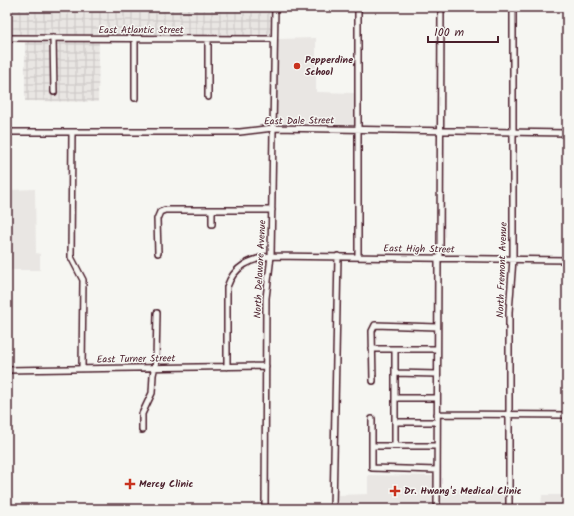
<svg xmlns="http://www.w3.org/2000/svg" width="574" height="516" font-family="Kalam,sans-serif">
	<defs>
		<pattern id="industrial-grid" width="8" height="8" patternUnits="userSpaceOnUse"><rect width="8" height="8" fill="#e9e6e3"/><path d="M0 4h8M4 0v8" fill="none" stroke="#c9c5c3"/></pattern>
	</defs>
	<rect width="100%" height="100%" fill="#f6f6f2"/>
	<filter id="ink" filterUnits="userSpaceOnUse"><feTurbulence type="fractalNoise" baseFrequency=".025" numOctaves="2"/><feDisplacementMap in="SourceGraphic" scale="8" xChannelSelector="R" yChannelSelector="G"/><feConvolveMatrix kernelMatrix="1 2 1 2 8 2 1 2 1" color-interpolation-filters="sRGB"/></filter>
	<g filter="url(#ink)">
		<path fill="#e9e6e3" d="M316 38V92L355 93 354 125 277 123V39Z
			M35 189 36 253 40 254V270H7V192H11V190Z
			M368 475 433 476V509H337L338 495 368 494Z
			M439 489H507V509H439Z
			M542 495H567V509H541Z"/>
		<path fill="url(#industrial-grid)" d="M7 7H272V33L268 37 7 36Z
			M99 41 98 102 25 101V42Z"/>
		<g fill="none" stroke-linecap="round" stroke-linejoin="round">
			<defs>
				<path id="minor" d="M7 38 274 39
					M53 38 54 92
					M135 39V98
					M208 97V39
					M7 132H240L273 128 567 133
					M72 132 71 257 83 280 82 369
					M160 212 165 210H272
					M212 224V211
					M158 253 157 219 160 212
					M358 256V7
					M440 258 441 7
					M372 349H437
					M227 367V287C234 266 251 259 271 256L567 260
					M7 370 266 366
					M395 373 437 374
					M373 381 372 331 375 325 437 327
					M395 398H437
					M437 414 567 415
					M372 419V468L437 470
					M395 422H437
					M142 430V414L152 393 153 375 156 361 157 313
					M372 446H437
					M395 446V349
					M265 509 266 298 271 256 275 7
					M333 509 338 256
					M437 509 438 258
					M509 509V312L513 259V7"/>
			</defs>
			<use href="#minor" stroke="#4a1f2b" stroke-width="8"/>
			<use href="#minor" stroke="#f6f6f2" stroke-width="5"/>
		</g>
	</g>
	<g fill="#c8321e" stroke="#f6f6f2" stroke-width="1.5">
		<circle cx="297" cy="66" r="4"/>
		<path d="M128 478h4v4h4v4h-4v4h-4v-4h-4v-4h4z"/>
		<path d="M393 485h4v4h4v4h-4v4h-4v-4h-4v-4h4z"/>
	</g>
	<g text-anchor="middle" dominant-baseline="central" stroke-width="3" stroke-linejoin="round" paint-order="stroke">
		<g font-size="10" fill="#4a1f2b" stroke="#f6f6f2">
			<text x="141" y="30">East Atlantic Street</text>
			<text transform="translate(299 121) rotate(-1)">East Dale Street</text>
			<text transform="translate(419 249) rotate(1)">East High Street</text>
			<text transform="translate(260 269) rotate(-87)">North Delaware Avenue</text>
			<text transform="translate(502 270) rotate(-88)">North Fremont Avenue</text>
			<text transform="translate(136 359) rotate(-1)">East Turner Street</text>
		</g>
		<g font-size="10" font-weight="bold" fill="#4a1f2b" stroke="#f6f6f2" text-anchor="start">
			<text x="305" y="60">Pepperdine<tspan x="305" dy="12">School</tspan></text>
			<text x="139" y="484">Mercy Clinic</text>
			<text x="404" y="491">Dr. Hwang's Medical Clinic</text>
		</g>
	</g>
	<rect width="574" height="516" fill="none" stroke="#f6f6f2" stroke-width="24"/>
	<rect x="12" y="12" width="550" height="492" fill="none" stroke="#4a1f2b" stroke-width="1.5" filter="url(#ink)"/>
	<path d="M428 36v6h70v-6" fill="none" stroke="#4a1f2b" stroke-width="2"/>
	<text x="434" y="36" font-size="12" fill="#4a1f2b" stroke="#f6f6f2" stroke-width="3" paint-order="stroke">100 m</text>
</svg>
